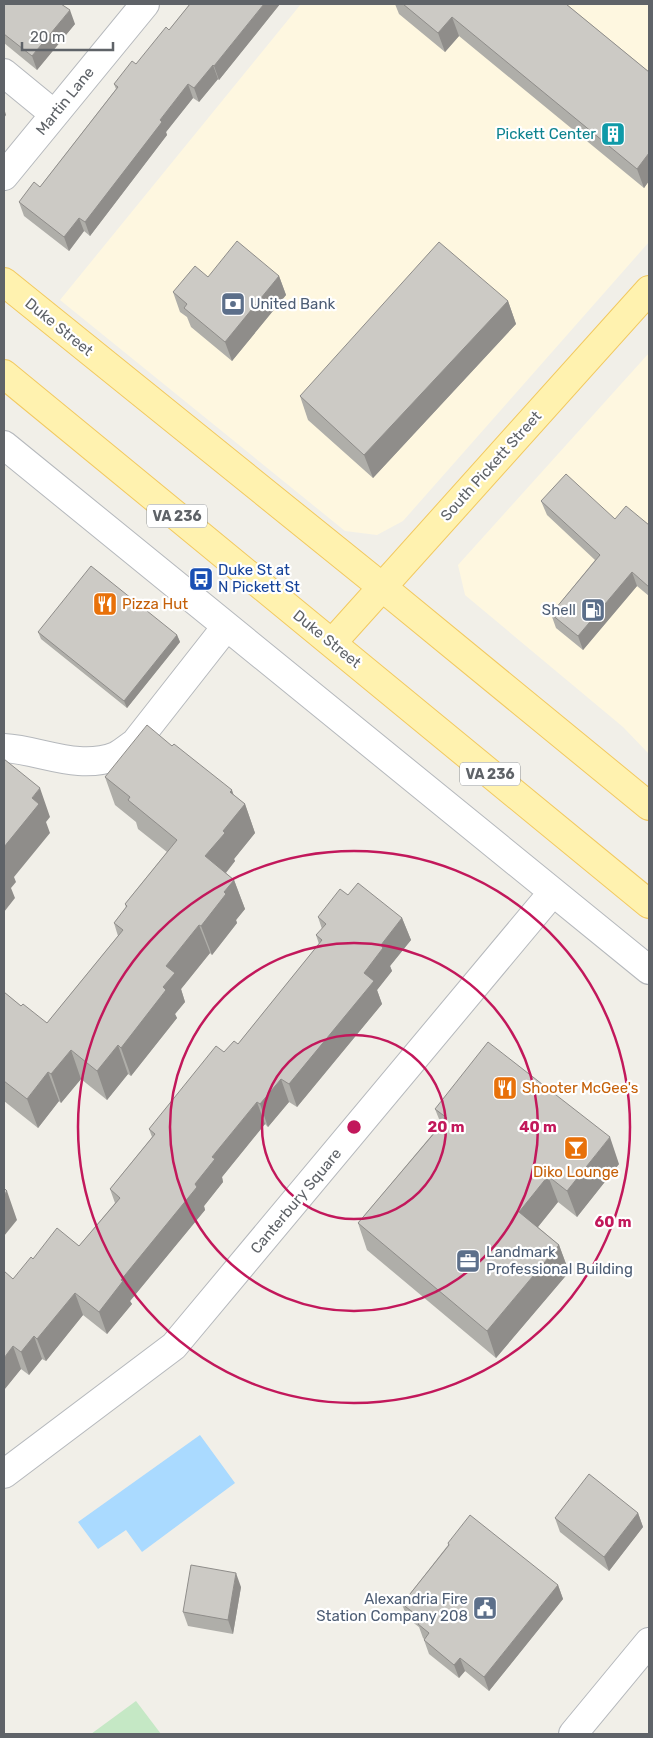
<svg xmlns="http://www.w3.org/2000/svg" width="653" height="1738" font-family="Rubik,sans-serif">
	<rect width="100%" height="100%" fill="#f1efe8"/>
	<path fill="#fef7e0" d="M301 4H649V242L403 521 377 535 345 531 60 300Z
		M649 353V754L623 727 465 595 458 565Z"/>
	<path fill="#c5e8c5" d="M136 1701 161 1734H91Z"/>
	<path fill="#aadaff" d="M200 1435 235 1483 142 1552 126 1530 98 1549 78 1522Z"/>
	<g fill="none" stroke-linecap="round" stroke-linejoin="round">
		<defs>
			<path id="minor" d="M4 73 54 114
				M4 176 145 4
				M4 445 649 970
				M4 748C41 750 78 771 116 756 122 753 129 747 135 743L226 627
				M4 1474 174 1346 553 892
				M573 1734 649 1642"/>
			<path id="major" d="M4 282 382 587 649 806
				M4 374 649 904
				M332 643 649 290"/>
		</defs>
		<use href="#minor" stroke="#b5b8bc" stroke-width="30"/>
		<use href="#major" stroke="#f2c960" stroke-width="30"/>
		<use href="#minor" stroke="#fff" stroke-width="28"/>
		<use href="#major" stroke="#fff2af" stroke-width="28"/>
	</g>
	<path fill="#afaea9" d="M4 4 75 24 37 70 4 43Z
		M190 4H280L219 80 218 79 199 102 193 98 166 132 167 135 90 236 84 231 69 251 24 216 19 202 40 187 116 89 114 84 136 64 169 30Z
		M395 4H566L649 72V181L644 188 459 36 445 52 399 14Z
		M279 276 286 295 232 361 191 327 187 317 180 312 173 292 208 277Z
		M508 301 516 324 373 478 308 420 300 396Z
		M541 501 615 519 649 525V596L637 586 583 650 556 628 551 614 595 560 547 515Z
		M38 632 177 635 180 642 127 708 41 639Z
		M172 746 245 804 255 833 234 859 235 861 226 873 234 880 245 909 236 920 237 923 212 955 210 953 181 989 185 1002 175 1014 177 1018 131 1076 128 1074 107 1100 81 1079 61 1103 59 1101 38 1128 4 1101V992L21 1006 47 1023 118 936 114 923 126 908 125 904 167 852 138 829 136 822 115 805 105 777Z
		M348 895 402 918 411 940 390 966 392 971 377 990 382 1004 297 1107 289 1102 268 1127 265 1124 222 1177 223 1182 204 1206 205 1210 130 1301 132 1304 107 1334 83 1315 46 1361 42 1359 29 1375 21 1369 4 1390 13 1279 33 1259 79 1246 115 1203 110 1189 152 1137 149 1129 224 1052 238 1044 319 944 316 935 322 929 318 917Z
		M435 1109 619 1164 577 1217 558 1202 538 1227 559 1245 569 1272 496 1358 367 1250 358 1223 441 1124Z
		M638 1513 643 1527 609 1571 560 1532 555 1518Z
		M448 1543 558 1585 563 1599 489 1691 465 1671 459 1678 429 1654 424 1640V1639L423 1638 419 1627 407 1618 402 1604 448 1545Z
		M241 1587 233 1634 188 1626 183 1612Z"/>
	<path fill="#8f8d8a" d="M264 4H280L219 80 214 66Z
		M70 10 75 24 37 70 32 56Z
		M452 17 459 36 445 52 438 33Z
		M213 65 218 79 199 102 194 88Z
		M188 84 193 98 166 132 167 135 90 236 85 222 160 120Z
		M4 108 6 115 4 118Z
		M649 153V181L644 188 637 169Z
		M79 218 84 231 69 251 64 237Z
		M279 276 286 295 232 361 225 342Z
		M508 301 516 324 373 478 364 455Z
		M632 572 637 586 583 650 578 636Z
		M177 635 180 642 127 708 124 701Z
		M40 788 50 817 46 822 50 833 14 877 16 882 11 888 15 898 4 912V847L32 798Z
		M232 790 239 811 245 804 255 833 234 859 235 861 216 885 205 856 223 831 230 792Z
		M234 880 245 909 236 920 237 923 212 955 201 926 224 892Z
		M402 918 411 940 390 966 392 971 377 990 382 1004 297 1107 289 1084 381 945Z
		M199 925 210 953 181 989 185 1002 175 1014 177 1018 131 1076 121 1048 163 987 166 966Z
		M118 1045 128 1074 107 1100 97 1071Z
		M71 1050 81 1079 61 1103 51 1074Z
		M48 1072 59 1101 38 1128 27 1099Z
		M281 1079 289 1102 268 1127 260 1104Z
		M257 1102 265 1124 222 1177 223 1182 204 1206 205 1210 130 1301 132 1304 107 1334 99 1312 121 1280 195 1184 212 1157Z
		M610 1137 619 1164 577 1217 567 1191Z
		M548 1176 558 1202 529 1238 519 1212Z
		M7 1191 17 1220 4 1236V1195Z
		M559 1245 569 1272 496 1358 487 1331Z
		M75 1293 83 1315 46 1361 37 1339Z
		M34 1336 42 1359 29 1375 21 1352Z
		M13 1346 21 1369 4 1390V1358Z
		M638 1513 643 1527 609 1571 604 1557Z
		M236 1573 241 1587 233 1634 228 1620Z
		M558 1585 563 1599 489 1691 484 1677Z
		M460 1658 465 1671 459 1678 454 1665Z"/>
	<path fill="#cccac5" stroke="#8f8d8a" d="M4 4H61L70 10 32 56 4 34Z
		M190 4H264L214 66 213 65 194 88 188 84 160 120 162 122 85 222 79 218 64 237 19 202 34 182 40 187 118 87 114 84 132 61 136 64 166 27 169 30Z
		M403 4H566L649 72V153L637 169 452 17 438 33Z
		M237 241 279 276 225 342 184 308 187 304 173 292 195 266 208 277Z
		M439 242 508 301 364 455 300 396Z
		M566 474 615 519 626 506 649 525V587L632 572 578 636 551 614 600 555 541 501Z
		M91 566 177 635 124 701 38 632Z
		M147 725 172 746 174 744 232 790 230 792 245 804 223 831 225 833 205 856 234 880 224 892 226 894 201 926 199 925 166 966 175 973 163 987 166 990 121 1048 118 1045 97 1071 71 1050 51 1074 48 1072 27 1099 4 1081V992L21 1006 23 1004 47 1023 123 930 114 923 127 906 125 904 177 840 128 800 130 797 105 777Z
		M4 759 40 788 32 798 39 804 4 847Z
		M358 883 402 918 381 945 383 948 364 973 374 981 289 1084 281 1079 260 1104 257 1102 212 1157 215 1159 195 1184 197 1187 121 1280 123 1281 99 1312 75 1293 37 1339 34 1336 21 1352 13 1346 4 1358V1271L13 1279 31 1257 33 1259 57 1228 79 1246 120 1198 110 1189 155 1134 149 1129 216 1046 224 1052 234 1041 238 1044 322 940 316 935 326 924 318 917 340 889 348 895Z
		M488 1042 610 1137 567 1191 548 1176 519 1212 559 1245 487 1331 358 1223 447 1118 435 1109Z
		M4 1188 7 1191 4 1195Z
		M589 1474 638 1513 604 1557 555 1518Z
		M470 1515 558 1585 484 1677 460 1658 454 1665 424 1640 429 1633 418 1624 422 1619 402 1604 449 1545 448 1543Z
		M191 1565 236 1573 228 1620 183 1612Z"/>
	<g fill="none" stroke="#c2185b" stroke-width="2.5">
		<circle cx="354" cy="1127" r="92"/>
		<circle cx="354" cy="1127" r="184"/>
		<circle cx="354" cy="1127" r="276"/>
	</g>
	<defs>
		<symbol id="building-square" viewBox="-11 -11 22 22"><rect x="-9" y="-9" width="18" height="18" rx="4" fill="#0f9aa8" stroke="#fff"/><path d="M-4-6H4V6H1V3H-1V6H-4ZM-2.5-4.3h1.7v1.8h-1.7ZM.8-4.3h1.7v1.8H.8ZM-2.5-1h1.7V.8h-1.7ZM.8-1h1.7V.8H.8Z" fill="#fff"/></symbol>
		<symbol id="bank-square" viewBox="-11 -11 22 22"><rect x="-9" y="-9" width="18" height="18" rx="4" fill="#5c6f8a" stroke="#fff"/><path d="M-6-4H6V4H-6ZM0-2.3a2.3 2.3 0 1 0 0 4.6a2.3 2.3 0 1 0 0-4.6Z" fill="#fff"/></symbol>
		<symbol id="bus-square" viewBox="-11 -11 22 22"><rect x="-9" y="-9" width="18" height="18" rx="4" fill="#1a4fb4" stroke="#fff"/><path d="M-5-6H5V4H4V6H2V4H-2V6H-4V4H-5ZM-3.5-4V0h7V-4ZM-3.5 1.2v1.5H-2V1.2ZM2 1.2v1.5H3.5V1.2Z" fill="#fff"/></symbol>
		<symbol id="restaurant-square" viewBox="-11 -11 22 22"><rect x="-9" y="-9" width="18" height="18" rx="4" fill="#e8710a" stroke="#fff"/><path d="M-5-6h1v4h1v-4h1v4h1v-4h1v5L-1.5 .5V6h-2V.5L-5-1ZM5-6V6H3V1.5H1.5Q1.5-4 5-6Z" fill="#fff"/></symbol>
		<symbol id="fuel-square" viewBox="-11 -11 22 22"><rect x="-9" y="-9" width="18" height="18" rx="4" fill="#5c6f8a" stroke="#fff"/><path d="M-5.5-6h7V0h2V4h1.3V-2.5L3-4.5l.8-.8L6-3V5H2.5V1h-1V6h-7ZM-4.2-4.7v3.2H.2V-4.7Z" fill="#fff"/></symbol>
		<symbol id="bar-square" viewBox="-11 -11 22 22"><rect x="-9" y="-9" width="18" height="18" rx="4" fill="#e8710a" stroke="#fff"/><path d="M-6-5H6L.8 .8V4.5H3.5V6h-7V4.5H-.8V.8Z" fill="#fff"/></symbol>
		<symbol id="office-square" viewBox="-11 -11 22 22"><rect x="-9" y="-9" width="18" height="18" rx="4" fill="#5c6f8a" stroke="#fff"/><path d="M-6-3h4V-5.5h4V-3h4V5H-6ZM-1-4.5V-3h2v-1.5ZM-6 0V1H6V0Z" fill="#fff"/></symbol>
		<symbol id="civic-square" viewBox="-11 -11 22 22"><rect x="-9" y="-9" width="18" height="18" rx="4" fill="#5c6f8a" stroke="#fff"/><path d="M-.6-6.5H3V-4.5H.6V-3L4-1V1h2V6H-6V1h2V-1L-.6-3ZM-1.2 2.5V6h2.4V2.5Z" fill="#fff"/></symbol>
	</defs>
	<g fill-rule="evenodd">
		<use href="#building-square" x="599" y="120" width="28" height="28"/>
		<use href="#bank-square" x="219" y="290" width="28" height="28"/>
		<use href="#bus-square" x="187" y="565" width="28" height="28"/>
		<use href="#restaurant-square" x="91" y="590" width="28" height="28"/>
		<use href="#fuel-square" x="579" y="596" width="28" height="28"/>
		<use href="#restaurant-square" x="491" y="1074" width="28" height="28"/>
		<use href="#bar-square" x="562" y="1134" width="28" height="28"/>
		<use href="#office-square" x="454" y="1247" width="28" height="28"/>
		<use href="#civic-square" x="471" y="1594" width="28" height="28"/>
	</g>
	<g text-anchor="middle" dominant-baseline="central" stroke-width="4.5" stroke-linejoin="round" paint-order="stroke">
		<g fill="#fff" stroke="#8f9295" stroke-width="1">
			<rect x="147" y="504.5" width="60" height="23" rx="4"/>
			<rect x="460" y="762.5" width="60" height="23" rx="4"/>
		</g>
		<g font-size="14" font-weight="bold" fill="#5f6368">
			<text x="177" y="516">VA 236</text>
			<text x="490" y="774">VA 236</text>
		</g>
		<g font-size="15" fill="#5f6368" stroke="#fff">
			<text transform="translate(65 101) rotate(-51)">Martin Lane</text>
			<text transform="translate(59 327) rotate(39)">Duke Street</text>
			<text transform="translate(491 466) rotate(-48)">South Pickett Street</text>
			<text transform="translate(327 639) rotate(39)">Duke Street</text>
			<text transform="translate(296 1201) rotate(-50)">Canterbury Square</text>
		</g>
		<g font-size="15" fill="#0d838f" stroke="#fff" text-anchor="end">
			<text x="596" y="134">Pickett Center</text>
		</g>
		<g font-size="15" fill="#4e5e75" stroke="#fff" text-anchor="start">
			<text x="250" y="304">United Bank</text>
			<text x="576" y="610" text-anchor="end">Shell</text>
			<text x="486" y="1252">Landmark<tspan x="486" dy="17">Professional Building</tspan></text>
			<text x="468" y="1599" text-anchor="end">Alexandria Fire<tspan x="468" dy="17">Station Company 208</tspan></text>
		</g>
		<g font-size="15" fill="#164399" stroke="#fff" text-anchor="start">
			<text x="218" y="570">Duke St at<tspan x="218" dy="17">N Pickett St</tspan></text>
		</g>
		<g font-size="15" fill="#c56008" stroke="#fff" text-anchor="start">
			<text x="122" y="604">Pizza Hut</text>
			<text x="522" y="1088">Shooter McGee's</text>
			<text x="576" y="1172" text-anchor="middle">Diko Lounge</text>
		</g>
	</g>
	<circle cx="354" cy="1127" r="8" fill="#c2185b" stroke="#fff" stroke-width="2.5"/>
	<g font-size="15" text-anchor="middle" font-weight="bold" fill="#c2185b" stroke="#fff" stroke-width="4.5" stroke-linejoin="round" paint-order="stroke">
		<text x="446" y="1132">20 m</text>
		<text x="538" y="1132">40 m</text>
		<text x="613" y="1227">60 m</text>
	</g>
	<rect width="653" height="1738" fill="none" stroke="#5f6368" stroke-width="10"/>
	<path d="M22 42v8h91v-8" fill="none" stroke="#5f6368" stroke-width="2.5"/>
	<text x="30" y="42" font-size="15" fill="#5f6368" stroke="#ffffff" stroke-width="4" paint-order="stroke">20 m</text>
</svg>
